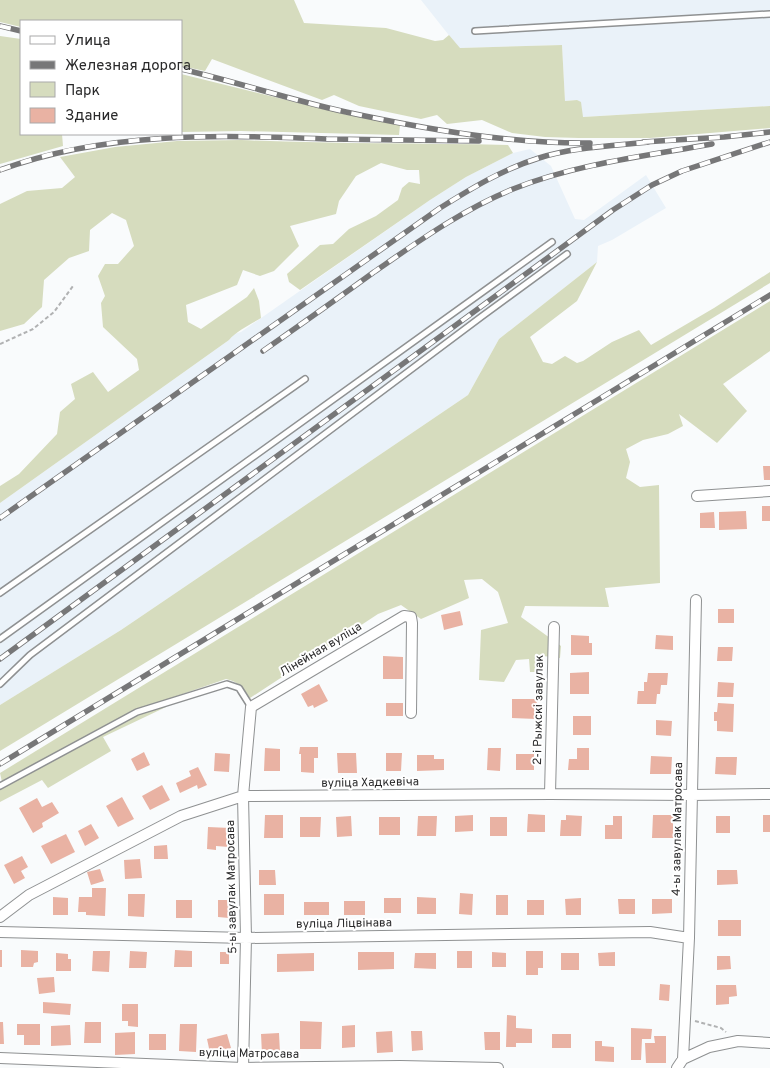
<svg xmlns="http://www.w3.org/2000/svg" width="770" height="1068" font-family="Overpass,sans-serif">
	<rect width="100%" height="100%" fill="#f9fbfc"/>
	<path fill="#eaf2f9" d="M421 0H770V106L582 117 577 100 565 101 562 45 459 48Z
		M530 149 551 166 575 219 584 220 646 175 666 208 612 240 598 246 597 262 499 339 468 395 121 630 0 705V503L229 340 234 334 241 332 430 200 466 177 513 153Z"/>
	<path fill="#d6dcbe" d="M0 0H294L304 23 386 28 435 41 443 40 449 35 460 48 562 45 565 101 577 100 581 102 583 117 770 106V128L650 138H579L545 137 512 133 482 120 447 124 437 115 421 119 359 106 334 95 322 100 212 59 205 71 181 66V21H21V27L0 22Z
		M0 36 21 39V134H62L63 146 0 164Z
		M181 74 344 114 400 125 399 135 241 131 181 132Z
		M241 140C330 144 419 143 508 145L513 153 466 177 430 200 300 290 289 282 287 274 320 245 333 244 349 229 376 216 398 200 402 188 409 182 420 184 419 170H407L381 163 356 176 339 201 336 214 290 226 299 246 274 271 260 276 243 270 237 285 186 305 188 322 201 329 247 297 254 288 259 301 261 318C251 324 236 331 229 340L0 503V486L19 474 57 434 60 412 75 399 71 384 93 372 108 392 139 370 137 359 103 327 101 303 105 296 98 276 105 264H118L134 246 126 220 112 213 90 230 89 251 69 258 44 280 42 307 24 324 0 331V204L27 191 62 188 75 177 60 157 115 147 177 141Z
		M597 262 577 301 530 337 543 362 552 364 565 356 577 363 583 361 612 342 639 330 651 345 714 308 770 272V283L0 751V705L121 630 468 395 499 339Z
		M770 301V351L723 384 747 411 717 443 679 414 683 426 668 434 643 440 626 449 630 462 626 478 640 487 659 485 660 583 605 588 609 607 525 606 521 617 561 646 560 658 543 656 541 672H530L529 659 516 660 504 682 479 680 481 630 508 623 498 592 482 579 464 580 469 598 421 619 401 605 378 614 250 698C243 688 239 682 226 679L171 698 166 707 103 737 111 751 48 788 42 780 0 802V783L2 782 0 773Z"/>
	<path fill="#e9b2a3" d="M763 466H770V480H764Z
		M762 506H770V521H762Z
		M746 511 747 529 719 530V512Z
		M714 512 715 528H700V513Z
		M718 609H734V623H718Z
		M460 611 463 625 444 630 441 615Z
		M571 635 589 636V643H592V655H571Z
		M656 635 673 636V650L655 649Z
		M718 647H733L732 661H717Z
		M383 656 403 657V679H383Z
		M589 672V694H570V673Z
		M648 673H668L667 685H661L660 694H657L656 704H637L638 691H644V682H647Z
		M718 682 734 683 733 697H717Z
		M319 684 328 701 314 708 313 705 308 707 301 694Z
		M512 699H537L536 719 512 718Z
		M386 703H403V716H386Z
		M718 703 734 704 733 732 717 731V721H714V712H717Z
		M573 716H591V735H573Z
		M656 720 672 721 671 736 656 735Z
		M300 747H318V758H314V773L301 772V754H299Z
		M265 748 280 749V771H264Z
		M488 748H501L500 771 487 770Z
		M577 748H589V770H568L569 759H577Z
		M144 752 150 765 137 771 131 759Z
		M215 753 230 754 229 772 214 771Z
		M337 753H356L357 773H338Z
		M386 753H402L401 771H386Z
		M516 754H534V770H516Z
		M417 755H434V759H444V770L417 771Z
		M651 756 672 757 671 774H650Z
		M716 757H737L736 775 715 774Z
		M198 767 207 785 198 789 197 785 180 793 176 783 191 776 189 771Z
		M162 785 170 800 150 810 142 796Z
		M122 797 134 819 118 827 106 806Z
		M37 798 42 807 52 802 59 813 42 823 43 827 33 833 19 808Z
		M528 814 545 815V832H527Z
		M265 815H283V838H264Z
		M473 815V831L455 832V816Z
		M566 815 582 816 581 836H560L561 820H566Z
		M653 815H673V838H652Z
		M763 815H770V832H763Z
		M351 816 352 836 337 837 336 817Z
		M418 816H437L436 836H417Z
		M613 816H622V839H605V825H613Z
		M716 816H730V833H716Z
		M300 817H321L320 837H300Z
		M379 817H400V835H379Z
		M490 817H507V836H490Z
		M91 824 99 838 85 846 78 831Z
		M208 827 230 828 229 847 216 846V850L207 849Z
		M66 834 75 852 51 864 41 846Z
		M167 845 168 859H154V846Z
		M22 856 28 867 21 871 25 878 14 884 4 865Z
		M140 859 142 878 125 879 124 860Z
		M100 869 104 881 91 885 87 872Z
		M259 870H275L276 885H259Z
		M717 870H737L738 884 717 885Z
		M92 888H106L105 916 86 915V912H78L79 897H92Z
		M460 893 473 894 472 915 459 914Z
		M128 894H145L144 917 128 916Z
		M264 894H284V915H264Z
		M496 895H508V915H496Z
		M53 897 68 898V915H53Z
		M417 897 436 898V914H417Z
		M384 898H401V913H384Z
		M581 898V915H566L565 899Z
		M618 899H635V914H619Z
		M652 899H672V913L652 914Z
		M176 900H192V918H176Z
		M218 900H229V918L218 917Z
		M527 900H544V915H527Z
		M344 901H365V915H344Z
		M304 902H329V915H304Z
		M718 920H741V936H718Z
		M0 950H2V967H0Z
		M21 950 38 951V962L34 963 33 967H21Z
		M175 950 192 951V967H174Z
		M93 951H110L109 972 92 971Z
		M130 951 147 952 146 968H129Z
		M457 951H472V968H457Z
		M526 951H543V968H538V975H526Z
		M220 952H229V964H220Z
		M358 952H394V969L358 970Z
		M492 952 506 953V967H492Z
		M615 952V966H599L598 953Z
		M56 953 68 954V959H71V971H56Z
		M314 953V971L277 972V954Z
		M415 953H436V969L414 968Z
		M561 953H579V970H561Z
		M717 956H730L731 969 717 970Z
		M54 977 55 992 39 994 37 978Z
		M660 984 670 985 669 1001 659 1000Z
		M716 985H736L737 996 729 997V1004L716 1005Z
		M43 1002 71 1004 70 1015 43 1013Z
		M122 1004H138V1027L128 1026V1021H122Z
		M507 1015 516 1016V1028L532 1029V1043H516V1047H506Z
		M300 1021 322 1022 321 1049H300Z
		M0 1022H3L4 1044H0Z
		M85 1022H101V1043H84Z
		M17 1024H40V1045H24V1035H17Z
		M180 1024H197L196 1052 179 1051Z
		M70 1025 71 1045 51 1046V1026Z
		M355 1025V1047L342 1048V1026Z
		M631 1028 652 1029 651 1039H642L641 1060H631Z
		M392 1031 393 1052 377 1053 376 1032Z
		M411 1031H422L423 1050 412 1051Z
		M135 1032V1054L115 1055V1033Z
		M484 1032H500V1050H485Z
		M279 1033 280 1053 262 1054 261 1034Z
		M149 1034H166V1050H149Z
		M227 1034 231 1048 210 1053 207 1039Z
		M552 1034H571V1048H552Z
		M654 1036H666V1063H646L645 1043H655Z
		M595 1041H602V1046L614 1047V1062L595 1061Z"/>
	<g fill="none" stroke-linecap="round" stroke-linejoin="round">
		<defs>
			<path id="service" d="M475 31 770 14
				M0 593 305 379
				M0 639 552 242
				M0 684 30 655 481 317 567 254
				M0 786 137 712 227 684 239 688 251 707"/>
			<path id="minor" d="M697 496 770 491
				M550 794 554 627
				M0 917 29 895 181 816 243 796 550 794 691 795 770 794
				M0 932 246 938 650 932 689 938
				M0 1058 243 1068 400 1066 498 1068
				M683 1059 689 938 696 600
				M243 1068 246 938 243 796 251 707 404 616 411 617 412 623 411 713
				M677 1068 683 1059 709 1047 738 1041 770 1043"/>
		</defs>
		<use href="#service" stroke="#8f9192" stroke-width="8"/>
		<use href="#minor" stroke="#8f9192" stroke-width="12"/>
		<path stroke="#b1b2b3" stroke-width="2" stroke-dasharray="4 2.5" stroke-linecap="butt" d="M0 344 33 329 54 312 73 286
			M695 1021 721 1028 726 1032"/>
		<use href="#service" stroke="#fff" stroke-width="5"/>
		<use href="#minor" stroke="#fff" stroke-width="10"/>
		<defs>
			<path id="rail" d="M0 26 21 31
				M181 69C237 82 291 100 346 112 425 129 510 144 590 143
				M643 142 724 137 770 132
				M0 170C106 131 216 135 327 139 377 140 428 140 479 141
				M263 351C300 325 337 299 374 272 419 241 462 210 513 189 576 164 645 156 712 144
				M0 518 440 208C472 188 503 169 539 158 574 147 613 146 649 142
				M0 659 613 210 652 185 682 171 770 142
				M0 764 770 295"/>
		</defs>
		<use href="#rail" stroke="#777778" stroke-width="5.5"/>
		<use href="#rail" stroke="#fff" stroke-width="4" stroke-dasharray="11" stroke-linecap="butt"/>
	</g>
	<g text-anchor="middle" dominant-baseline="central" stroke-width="4" stroke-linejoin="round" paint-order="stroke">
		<g font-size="12" fill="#29292a" stroke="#fff">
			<text transform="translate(321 650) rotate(-31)">Лінейная вуліца</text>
			<text transform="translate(539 710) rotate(-89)">2-і Рыжскі завулак</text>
			<text transform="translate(370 783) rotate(-1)">вуліца Хадкевіча</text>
			<text transform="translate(678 829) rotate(-89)">4-ы завулак Матросава</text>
			<text transform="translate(232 887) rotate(-91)">5-ы завулак Матросава</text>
			<text transform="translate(344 924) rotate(-1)">вуліца Ліцвінава</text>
			<text transform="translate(249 1054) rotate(1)">вуліца Матросава</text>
		</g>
	</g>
	<rect x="20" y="20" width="162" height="115" fill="#ffffff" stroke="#a9a9aa"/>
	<rect x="30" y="36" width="25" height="8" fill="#ffffff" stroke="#a9a9aa"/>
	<text x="65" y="45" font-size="15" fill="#29292a">Улица</text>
	<rect x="30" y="61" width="25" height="8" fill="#777778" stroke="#a9a9aa"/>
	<text x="65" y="70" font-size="15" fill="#29292a">Железная дорога</text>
	<rect x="30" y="82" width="25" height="15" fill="#d6dcbe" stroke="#a9a9aa"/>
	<text x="65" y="95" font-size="15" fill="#29292a">Парк</text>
	<rect x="30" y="108" width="25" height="15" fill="#e9b2a3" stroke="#a9a9aa"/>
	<text x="65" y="120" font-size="15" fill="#29292a">Здание</text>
</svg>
